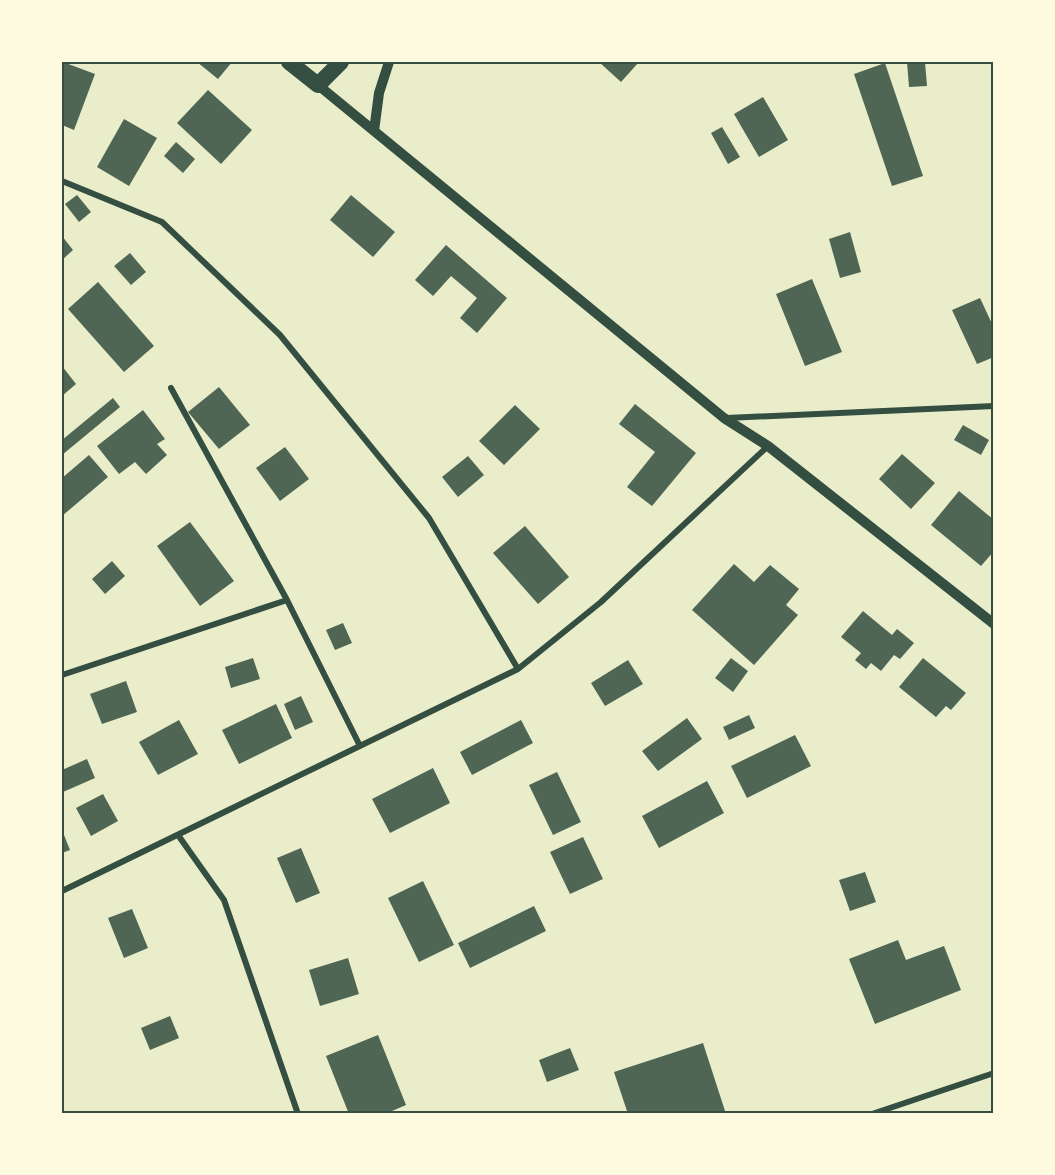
<svg xmlns="http://www.w3.org/2000/svg" width="1055" height="1175" font-family="Roboto,sans-serif">
	<rect width="100%" height="100%" fill="#e9edc9"/>
	<path fill="#4f6655" d="M63 62 95 74 74 130 62 125V63Z
		M197 62H232L218 79Z
		M599 62H639L621 82Z
		M907 62H925L927 86 909 87Z
		M885 63 923 176 892 186 854 74Z
		M208 90 252 130 221 164 177 123Z
		M763 97 788 140 759 157 734 114Z
		M124 119 157 138 129 186 97 167Z
		M722 127 740 157 728 164 711 133Z
		M176 142 195 159 183 173 164 156Z
		M77 195 91 212 79 222 65 204Z
		M351 195 395 232 373 257 330 220Z
		M850 232 861 272 840 278 829 239Z
		M62 236 73 250 62 260Z
		M446 245 507 298 477 333 460 318 477 298 451 276 433 296 415 280Z
		M130 253 146 272 131 285 114 266Z
		M812 279 842 352 805 366 776 294Z
		M98 282 154 346 124 372 68 309Z
		M980 298 994 328V357L977 364 952 310Z
		M62 366 76 384 62 396Z
		M219 387 250 425 219 449 188 412Z
		M113 398 120 407 62 455V440Z
		M635 404 696 453 652 506 627 487 655 452 619 424Z
		M515 405 540 429 504 465 479 441Z
		M143 410 165 439 157 444 167 455 146 474 135 462 119 474 97 446Z
		M963 425 989 440 981 455 954 440Z
		M285 447 309 479 280 501 256 468Z
		M902 454 935 483 911 509 879 479Z
		M89 455 108 477 62 516V478Z
		M468 456 484 475 458 497 442 477Z
		M959 491 994 520V551L981 566 931 525Z
		M190 522 234 581 200 606 157 546Z
		M525 526 569 577 538 604 493 553Z
		M112 561 125 576 105 594 92 579Z
		M734 564 754 582 770 565 799 589 786 605 798 615 754 665 692 610Z
		M863 611 892 635 897 629 914 643 900 659 894 655 881 671 871 663 866 669 855 660 861 653 841 637Z
		M343 623 352 643 335 650 326 630Z
		M253 658 260 679 231 688 225 667Z
		M731 658 748 671 733 692 715 678Z
		M923 658 966 693 951 710 946 706 936 717 899 687Z
		M628 660 643 684 605 706 591 683Z
		M126 681 137 712 102 724 90 694Z
		M301 696 313 722 295 730 284 704Z
		M276 704 292 738 239 764 222 730Z
		M749 715 755 728 729 740 723 727Z
		M687 718 702 739 658 771 642 751Z
		M179 720 198 754 158 775 139 742Z
		M521 720 533 743 472 775 460 752Z
		M795 735 811 766 747 798 731 766Z
		M87 759 95 778 63 792 62 789V770Z
		M433 768 450 803 390 833 372 799Z
		M557 772 581 822 553 835 529 785Z
		M707 781 724 813 659 848 642 816Z
		M103 794 118 821 91 836 76 808Z
		M62 830 70 850 62 853Z
		M583 837 603 879 570 894 550 852Z
		M301 848 320 893 296 903 277 858Z
		M865 872 876 902 850 911 839 880Z
		M423 881 454 945 419 962 388 898Z
		M534 906 546 931 470 968 458 943Z
		M132 909 148 948 124 958 108 918Z
		M898 940 906 960 944 946 961 990 875 1024 849 959Z
		M348 958 359 994 320 1006 309 970Z
		M170 1016 179 1038 150 1050 141 1028Z
		M378 1035 406 1105 385 1114H349L326 1056Z
		M703 1043 726 1114H628L614 1072Z
		M570 1048 579 1070 547 1082 539 1060Z"/>
	<g fill="none" stroke-linecap="round" stroke-linejoin="round">
		<path stroke="#344e41" stroke-width="6" d="M62 181 162 222 280 335 429 518 518 669
			M171 388 287 600 360 746
			M727 418 994 406
			M62 675 287 600
			M178 835 224 900 298 1114
			M62 891 518 669 601 602 768 446
			M872 1114 994 1073"/>
		<path stroke="#344e41" stroke-width="10" d="M318 85 724 418 768 446 994 624
			M374 131 379 93 389 62"/>
		<path stroke="#344e41" stroke-width="16" d="M289 62 318 85 341 62"/>
	</g>
	<rect width="1055" height="1175" fill="none" stroke="#fefae0" stroke-width="126"/>
	<rect x="63" y="63" width="929" height="1049" fill="none" stroke="#344e41" stroke-width="2"/>
</svg>
